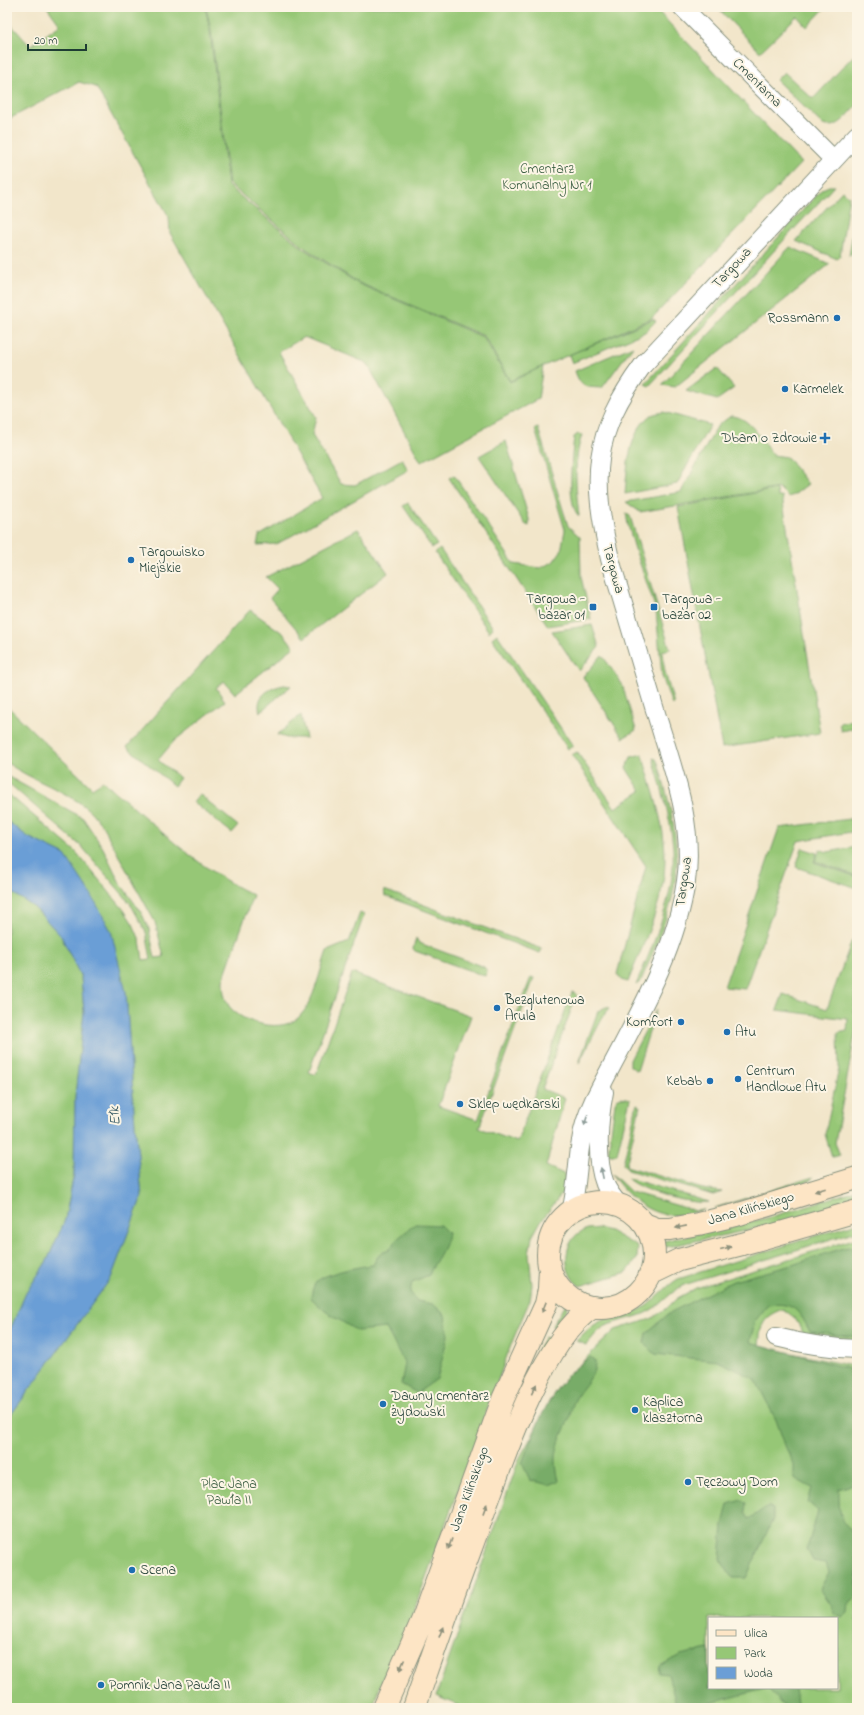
<svg xmlns="http://www.w3.org/2000/svg" width="864" height="1715" font-family="'Indie Flower',sans-serif">
	<rect width="100%" height="100%" fill="#fcf5e5"/>
	<filter id="ink" filterUnits="userSpaceOnUse"><feTurbulence type="fractalNoise" baseFrequency=".025" numOctaves="2"/><feDisplacementMap in="SourceGraphic" scale="8" xChannelSelector="R" yChannelSelector="G"/><feConvolveMatrix kernelMatrix="1 2 1 2 8 2 1 2 1" color-interpolation-filters="sRGB"/></filter>
	<filter id="wash" filterUnits="userSpaceOnUse"><feTurbulence type="fractalNoise" baseFrequency=".012" numOctaves="4" result="noise"/><feDisplacementMap in="SourceGraphic" scale="16" xChannelSelector="R" yChannelSelector="G"/><feGaussianBlur stdDeviation="0.9" result="paint"/><feColorMatrix in="noise" values="0 0 0 0 0 0 0 0 0 0 0 0 0 0 0 0 0 1.4 0 .05"/><feComposite in="paint" operator="in"/></filter>
	<g filter="url(#wash)">
		<rect width="100%" height="100%" fill="#f2e6ca"/>
		<path fill="#96c776" stroke="#5a8255" fill-rule="evenodd" d="M47 7H205L210 30 228 186 304 249 359 284 483 337 510 382 543 366 538 399 421 462 367 363 304 337 279 352 316 417 312 435 341 484 355 485 402 459 408 470 277 544 257 545 259 536 322 498 170 233 169 217 96 87 79 82 7 120V20L30 46 60 25Z
			M206 7H654L801 163 652 318 510 381 484 336 359 283 305 248 229 184 211 30Z
			M717 7H826L807 27 797 16 760 52Z
			M853 56 857 59V105C847 116 838 130 823 125L776 80 784 72 813 99Z
			M829 186H834L649 386 645 384 822 189Z
			M842 191 849 196 840 256 837 259 796 241Z
			M857 206V249L849 256Z
			M790 247 830 264 675 387 662 385Z
			M653 319 656 321 645 332 572 363 569 355Z
			M633 346 602 388C584 387 581 388 575 371Z
			M717 368 734 388 717 400 686 391Z
			M664 412 710 425 677 484 625 494C627 470 628 437 647 418 651 414 658 413 664 412Z
			M731 416C750 416 762 441 773 455L787 457 808 484 794 495 788 497 779 488 640 512 626 502 681 492 718 425Z
			M538 428 568 526 580 537 581 577 591 619 548 626 449 478 454 475 514 564 540 568 553 562 561 551 565 530 535 429Z
			M578 434 582 435C573 461 576 489 579 516 566 505 572 454 574 437Z
			M506 441 529 519V526L525 524 479 456Z
			M777 489 778 497 782 496 820 733 722 748 678 507Z
			M408 503 437 545 432 548 403 506Z
			M626 513 630 516 670 649 662 651 665 672 674 704 672 705 662 676 656 610 635 549 628 525Z
			M358 529 388 573 304 638 270 598 278 589 266 577Z
			M440 549 493 628 489 632 435 553Z
			M250 610 284 634 294 647 235 694 224 681 216 688 225 701 174 741 158 760 180 778 174 786 127 747Z
			M592 625 599 647 579 671 552 631Z
			M497 634 573 746 568 749 492 638Z
			M602 655 622 684 636 730 623 738 583 677Z
			M284 685 291 686 260 712C255 696 269 688 284 685Z
			M7 706 92 788 103 781C151 821 196 868 253 895L223 980C223 990 224 998 229 1006 242 1024 284 1034 300 1016 314 1002 320 970 327 951L349 942 360 913 364 915 309 1072 316 1075 352 973 471 1016 438 1106 478 1120 531 977 534 978 479 1128 517 1142 572 992 577 994 542 1089 565 1098 546 1166 566 1175 563 1192 541 1221 532 1237 529 1254 532 1285 530 1300 512 1342 410 1621 382 1681 372 1708H7V1420L111 1278 142 1196 135 1125 126 992 65 855 28 837 7 821V793L76 852 124 910 133 924 140 940 143 960 151 959 146 932 130 903 83 848 7 782V776L83 818 103 848 120 883 141 912 149 929 155 958 164 957 155 922 102 825C98 821 94 815 90 811 69 791 32 781 7 763Z
			M301 715 306 738H287L277 735Z
			M857 719V728L841 731 839 723Z
			M577 752 615 808 641 791 626 768 631 757 642 754C652 788 665 823 665 859 665 901 643 944 628 982L621 980 617 974 646 866 572 755Z
			M653 758 656 759 658 763C667 795 677 828 677 861 676 904 656 945 640 983L636 985C654 942 676 895 673 848 671 817 661 787 653 758Z
			M199 794 238 826 232 833 193 802Z
			M857 818V831L798 841 745 989 724 987 779 828Z
			M857 847V876L815 861 820 849 827 852Z
			M802 848 817 853 814 862 857 877V888L796 867Z
			M7 889 35 908 61 936 81 977 84 1012 75 1097 74 1174 65 1220 47 1261 26 1293 7 1337Z
			M384 890 542 949 540 953 385 896Z
			M416 938 419 943 484 967 487 971 485 976 415 951 413 949Z
			M852 940 857 941V989L854 1012 857 1013V1024L835 1143 840 1155 832 1157 825 1134 839 1068 838 1033 847 1031 848 1019 777 1010 783 994 827 1009Z
			M606 1007 610 1008 604 1015 579 1063 598 1011Z
			M656 1010 637 1071 630 1066V1060Z
			M621 1097 630 1099 617 1154H608L615 1103 617 1099Z
			M637 1104 640 1106 626 1166 703 1189 722 1192 713 1195 628 1170 623 1164Z
			M612 1174 631 1192 696 1211 704 1210C695 1212 685 1215 676 1215 650 1217 625 1195 612 1174Z
			M813 1177 810 1181 715 1208Z
			M627 1178 709 1202C692 1205 639 1191 627 1178Z
			M857 1190V1199L769 1226 666 1247 661 1245 664 1241 767 1218Z
			M857 1223V1231L684 1285C669 1293 663 1303 651 1310 637 1319 619 1319 604 1327 597 1331 592 1339 586 1345L576 1341C585 1332 594 1323 606 1319 619 1315 633 1314 645 1307 657 1298 665 1287 678 1279Z
			M598 1228 610 1231 638 1247 637 1259 627 1272 580 1286C561 1274 562 1238 585 1230 589 1228 594 1229 598 1228Z
			M857 1238V1341L805 1336 795 1318 783 1309C761 1317 761 1324 759 1346L857 1367V1708H464L436 1696 519 1459 552 1400 583 1361 615 1330 651 1319 666 1309 676 1299 696 1288ZM709 1618H837V1688H709Z
			M567 1304 568 1308 556 1328 552 1326 565 1305Z
			M545 1337 549 1339 531 1367 535 1355Z"/>
		<path fill="#78ac67" stroke="#4c744e" d="M415 1224 440 1225 448 1233C446 1249 435 1260 429 1275L412 1282 410 1292 417 1301 433 1304 445 1315 448 1336 437 1379 417 1393 401 1384 405 1364 386 1328 357 1331 325 1311 311 1298C312 1291 313 1283 320 1279 331 1272 361 1266 373 1265L379 1254 389 1250 396 1240Z
			M857 1246V1337L810 1332C799 1310 794 1302 768 1305L755 1321 750 1342 857 1371V1483L839 1489C839 1513 839 1520 857 1537V1596L849 1602 848 1612 842 1617 833 1613 831 1604 820 1589 829 1572 826 1563 813 1561 807 1549 818 1511 808 1502 812 1488 794 1478V1464L786 1448 776 1420 755 1379 718 1361 655 1354 644 1343 646 1333 671 1312 733 1281 792 1265 843 1248Z
			M591 1357 595 1361C596 1377 583 1385 576 1398 572 1404 571 1412 569 1419 558 1445 552 1452 559 1481L549 1485 530 1480 522 1463C536 1426 554 1377 591 1357Z
			M742 1500 746 1503 745 1513 749 1519 768 1506 773 1509V1519L746 1578H732L720 1559 723 1525 728 1504Z
			M709 1649V1688H795L797 1705 787 1708 781 1704 768 1688 691 1708H677L668 1674 659 1673 660 1666 680 1655Z"/>
		<path fill="#6b9ed6" stroke="#456e85" d="M7 821 28 837 65 855 91 894 111 931 126 992 135 1125 142 1196 111 1278 7 1420V1337L26 1293 47 1261 65 1220 74 1174 75 1097 84 1012 81 977 61 936 35 908 7 889Z"/>
	</g>
	<g filter="url(#ink)">
		<g fill="none" stroke-linecap="round" stroke-linejoin="round">
			<defs>
				<path id="street" d="M682 7 833 159
					M604 1092C599 1117 595 1159 605 1184 608 1192 614 1199 620 1206
					M571 1212C577 1189 577 1165 581 1141 583 1127 588 1113 594 1100 629 1030 675 959 686 881 695 823 671 764 655 710 640 660 625 610 610 559 591 477 592 434 643 365L857 135
					M776 1337C803 1344 829 1348 857 1349"/>
				<path id="secondary" d="M548 1255a53 53 0 1 1 106 0a53 53 0 1 1-106 0Z
					M644 1224 657 1229H670L698 1224 736 1215 857 1178
					M650 1274 679 1260 742 1244 857 1211
					M384 1708 422 1621 503 1399 546 1304 549 1289 550 1268
					M414 1708C433 1654 452 1599 472 1545 494 1485 539 1340 593 1307"/>
			</defs>
			<use href="#street" stroke="#88927f" stroke-width="20"/>
			<use href="#secondary" stroke="#88927f" stroke-width="24"/>
			<use href="#street" stroke="#fff" stroke-width="18"/>
			<use href="#secondary" stroke="#fde5c5" stroke-width="22"/>
		</g>
		<defs><path id="oneway-solid" d="M-6-.8H1V-3.2L6.5 0L1 3.2V.8H-6Z"/></defs>
		<g fill="#8f9e9a">
			<use href="#oneway-solid" transform="translate(586 1120) rotate(107)"/>
			<use href="#oneway-solid" transform="translate(602 1173) rotate(-102)"/>
		</g>
		<g fill="#8e917c">
			<use href="#oneway-solid" transform="translate(820 1190) rotate(163)"/>
			<use href="#oneway-solid" transform="translate(681 1227) rotate(169)"/>
			<use href="#oneway-solid" transform="translate(726 1248) rotate(-14)"/>
			<use href="#oneway-solid" transform="translate(544 1307) rotate(112)"/>
			<use href="#oneway-solid" transform="translate(534 1389) rotate(-64)"/>
			<use href="#oneway-solid" transform="translate(485 1509) rotate(-70)"/>
			<use href="#oneway-solid" transform="translate(450 1544) rotate(110)"/>
			<use href="#oneway-solid" transform="translate(441 1632) rotate(-70)"/>
			<use href="#oneway-solid" transform="translate(402 1665) rotate(114)"/>
		</g>
	</g>
	<g fill="#1f6fb2" stroke="#fcf5e5" stroke-width="1.5">
		<circle cx="837" cy="318" r="4"/>
		<circle cx="785" cy="389" r="4"/>
		<path d="M823 432h4v4h4v4h-4v4h-4v-4h-4v-4h4z"/>
		<circle cx="131" cy="560" r="4"/>
		<rect x="589" y="603" width="8" height="8" rx="2"/>
		<rect x="650" y="603" width="8" height="8" rx="2"/>
		<circle cx="497" cy="1008" r="4"/>
		<circle cx="681" cy="1022" r="4"/>
		<circle cx="727" cy="1032" r="4"/>
		<circle cx="738" cy="1079" r="4"/>
		<circle cx="710" cy="1081" r="4"/>
		<circle cx="460" cy="1104" r="4"/>
		<circle cx="383" cy="1404" r="4"/>
		<circle cx="635" cy="1410" r="4"/>
		<circle cx="688" cy="1482" r="4"/>
		<circle cx="132" cy="1570" r="4"/>
		<circle cx="101" cy="1685" r="4"/>
	</g>
	<g text-anchor="middle" dominant-baseline="central" stroke-width="4" stroke-linejoin="round" paint-order="stroke">
		<g font-size="14" fill="#1f3d34" stroke="#fcf5e5">
			<text transform="translate(757 83) rotate(45)">Cmentarna</text>
			<text transform="translate(732 268) rotate(-47)">Targowa</text>
			<text transform="translate(613 569) rotate(75)">Targowa</text>
			<text transform="translate(684 882) rotate(-82)">Targowa</text>
			<text transform="translate(751 1209) rotate(-16)">Jana Kilińskiego</text>
			<text transform="translate(470 1489) rotate(-70)">Jana Kilińskiego</text>
		</g>
		<g font-size="14" fill="#3d6044" stroke="#fcf5e5">
			<text x="547" y="169">Cmentarz<tspan x="547" dy="16">Komunalny Nr 1</tspan></text>
			<text x="229" y="1484">Plac Jana<tspan x="229" dy="16">Pawła II</tspan></text>
		</g>
		<g font-size="14" fill="#1f3d34" stroke="#fcf5e5" text-anchor="start">
			<text x="829" y="318" text-anchor="end">Rossmann</text>
			<text x="793" y="389">Karmelek</text>
			<text x="817" y="438" text-anchor="end">Dbam o Zdrowie</text>
			<text x="139" y="552">Targowisko<tspan x="139" dy="16">Miejskie</tspan></text>
			<text x="585" y="599" text-anchor="end">Targowa -<tspan x="585" dy="16">bazar 01</tspan></text>
			<text x="662" y="599">Targowa -<tspan x="662" dy="16">bazar 02</tspan></text>
			<text x="505" y="1000">Bezglutenowa<tspan x="505" dy="16">Arula</tspan></text>
			<text x="673" y="1022" text-anchor="end">Komfort</text>
			<text x="735" y="1032">Atu</text>
			<text x="746" y="1071">Centrum<tspan x="746" dy="16">Handlowe Atu</tspan></text>
			<text x="702" y="1081" text-anchor="end">Kebab</text>
			<text x="468" y="1104">Sklep wędkarski</text>
			<text x="391" y="1396">Dawny cmentarz<tspan x="391" dy="16">żydowski</tspan></text>
			<text x="643" y="1402">Kaplica<tspan x="643" dy="16">klasztorna</tspan></text>
			<text x="696" y="1482">Tęczowy Dom</text>
			<text x="140" y="1570">Scena</text>
			<text x="109" y="1685">Pomnik Jana Pawła II</text>
		</g>
		<g font-size="15" font-style="italic" fill="#365a65" stroke="#fcf5e5">
			<text transform="translate(115 1116) rotate(-94)">Ełk</text>
		</g>
	</g>
	<rect width="864" height="1715" fill="none" stroke="#fcf5e5" stroke-width="24"/>
	<rect x="708" y="1617" width="130" height="72" fill="#fcf5e5" stroke="#a4ab9e"/>
	<rect x="716" y="1630" width="20" height="6" fill="#fde5c5" stroke="#a4ab9e"/>
	<text x="744" y="1637" font-size="12" fill="#1f3d34">Ulica</text>
	<rect x="716" y="1647" width="20" height="12" fill="#96c776" stroke="#a4ab9e"/>
	<text x="744" y="1657" font-size="12" fill="#1f3d34">Park</text>
	<rect x="716" y="1667" width="20" height="12" fill="#6b9ed6" stroke="#a4ab9e"/>
	<text x="744" y="1677" font-size="12" fill="#1f3d34">Woda</text>
	<path d="M28 44v6h58v-6" fill="none" stroke="#1f3d34" stroke-width="2"/>
	<text x="34" y="44" font-size="12" fill="#1f3d34" stroke="#fcf5e5" stroke-width="3" paint-order="stroke">20 m</text>
</svg>
